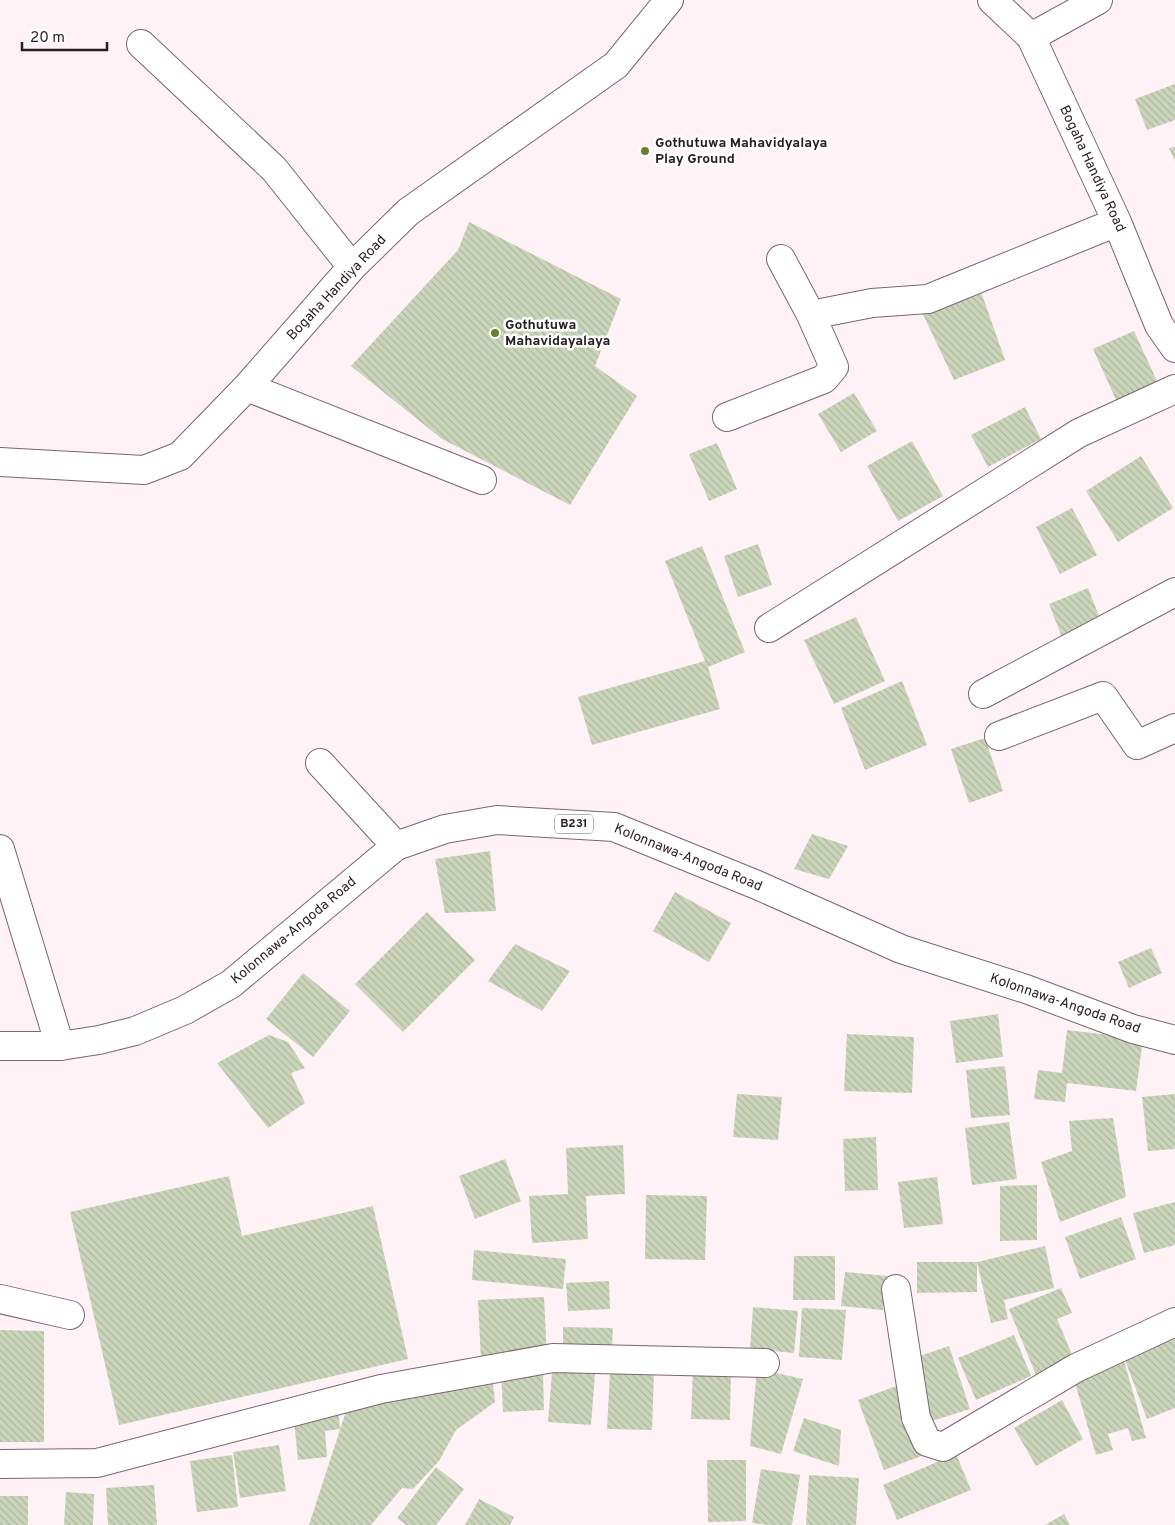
<svg xmlns="http://www.w3.org/2000/svg" width="1175" height="1525" font-family="Overpass,sans-serif">
	<defs>
		<pattern id="building-back-hatch" width="6" height="6" patternUnits="userSpaceOnUse" patternTransform="scale(1.25)"><rect width="6" height="6" fill="#cbd5ba"/><path d="M-1 5l2 2M0 0l6 6M5-1l2 2" fill="none" stroke="#aeb6a0"/></pattern>
	</defs>
	<rect width="100%" height="100%" fill="#fef2f7"/>
	<path fill="url(#building-back-hatch)" d="M1175 84V120L1147 130 1135 99Z
		M1175 147V161L1169 148Z
		M469 222 621 299 595 366 637 396 570 505 442 439 351 366 458 250Z
		M980 289 1005 360 954 380 921 310Z
		M1134 331 1158 383 1117 402 1093 349Z
		M854 393 877 431 841 452 818 414Z
		M1025 407 1041 439 988 467 971 435Z
		M912 441 943 496 898 521 867 466Z
		M717 443 737 489 709 501 689 454Z
		M1141 456 1173 508 1118 542 1086 491Z
		M1072 508 1097 555 1060 574 1036 527Z
		M758 544 772 585 738 597 724 556Z
		M702 546 745 652 708 667 720 709 592 745 578 697 705 661 665 561Z
		M1088 588 1108 639 1069 655 1049 604Z
		M856 617 885 681 834 704 804 640Z
		M902 681 927 745 865 770 841 708Z
		M985 738 1003 791 969 803 951 749Z
		M812 834 848 846 829 879 794 869Z
		M490 851 496 911 445 913 435 859Z
		M675 892 731 923 709 962 653 931Z
		M427 912 475 960 403 1032 355 984Z
		M515 944 570 971 542 1011 488 981Z
		M1151 948 1162 973 1129 988 1118 962Z
		M303 973 350 1011 313 1057 266 1019Z
		M998 1014 1003 1057 956 1063 950 1021Z
		M1067 1030 1143 1039 1136 1091 1067 1083 1065 1102 1034 1099 1038 1070 1062 1073Z
		M847 1034 914 1037 912 1093 844 1091Z
		M269 1035 288 1042 305 1068 291 1073 305 1103 268 1128 217 1063Z
		M1005 1066 1010 1115 971 1118 966 1070Z
		M737 1094 782 1097 778 1140 733 1137Z
		M1175 1094V1149L1148 1151 1142 1097Z
		M1113 1118 1126 1197 1060 1222 1041 1162 1072 1151 1069 1121Z
		M1009 1122 1017 1179 972 1185 965 1128Z
		M876 1137 878 1190 845 1191 843 1139Z
		M623 1145 625 1194 586 1196 588 1239 532 1243 529 1196 568 1194 566 1148Z
		M505 1159 521 1201 475 1219 459 1176Z
		M229 1176 242 1236 373 1206 408 1359 119 1425 70 1212Z
		M937 1177 943 1224 904 1228 898 1182Z
		M1037 1185V1240L1000 1241V1186Z
		M646 1195 707 1196 705 1260 645 1259Z
		M1175 1202V1245L1144 1253 1133 1213Z
		M1121 1217 1136 1259 1080 1279 1065 1237Z
		M1045 1246 1054 1288 1004 1300 1008 1319 991 1323 977 1262Z
		M474 1250 566 1259 563 1289 472 1280Z
		M794 1256H835V1300H793Z
		M917 1262H977V1292L917 1293Z
		M845 1272 887 1276 883 1310 841 1306Z
		M609 1281 610 1309 568 1311 566 1283Z
		M1061 1288 1072 1313 1057 1319 1076 1364 1038 1380 1009 1309Z
		M544 1297 547 1356 481 1360 478 1300Z
		M753 1307 798 1311 794 1353 750 1349Z
		M802 1308 846 1310 842 1360 799 1357Z
		M563 1327 613 1328 612 1349 563 1348Z
		M0 1330 44 1331V1442H0Z
		M1014 1335 1031 1376 976 1400 958 1358Z
		M1175 1339V1408L1147 1419 1124 1357Z
		M949 1346 970 1409 932 1421 911 1359Z
		M1124 1361 1146 1438 1132 1441 1128 1428 1108 1434 1113 1450 1096 1455 1073 1376Z
		M693 1368 731 1369 730 1420 691 1419Z
		M757 1369 803 1379 781 1454 750 1446Z
		M543 1371 544 1410 503 1412 501 1372Z
		M552 1372 595 1374 591 1425 548 1422Z
		M610 1372 654 1373 652 1430 607 1429Z
		M492 1375 495 1402 456 1430 439 1461 413 1489 402 1488 371 1525H309L349 1402Z
		M902 1384 927 1454 884 1470 858 1400Z
		M1062 1400 1083 1439 1036 1466 1014 1428Z
		M338 1407 340 1429 325 1431 327 1457 298 1460 293 1412Z
		M804 1418 841 1430 839 1466 793 1451Z
		M279 1445 286 1491 240 1498 233 1452Z
		M956 1454 971 1490 897 1520 883 1485Z
		M232 1455 238 1507 197 1512 190 1461Z
		M707 1460H746V1521L708 1522Z
		M436 1467 464 1489 436 1525H406L397 1518Z
		M761 1469 800 1475 792 1525H768L752 1523Z
		M809 1475 859 1478 856 1525H806Z
		M154 1485 157 1525H108L106 1488Z
		M66 1492 94 1494 93 1525H64Z
		M0 1496H28V1525H0Z
		M479 1499 514 1517 510 1525H465Z
		M1064 1514 1070 1525H1045Z"/>
	<g fill="none" stroke-linecap="round" stroke-linejoin="round">
		<defs>
			<path id="minor" d="M992 0 1031 37 1117 222 1159 325 1175 348
				M1031 37 1098 0
				M141 44 274 169 352 267
				M811 315 872 303 928 299 1117 222
				M247 387 482 480
				M727 417 824 379 834 367 811 315 781 259
				M0 462 144 470 180 456 247 387 352 267 408 212 616 65 669 0
				M769 628 1079 433 1175 389
				M983 694 1175 592
				M999 736 1103 696 1137 745 1175 728
				M320 763 396 846
				M0 849 60 1046
				M896 1289 916 1418 927 1442 943 1447 1076 1368 1175 1322
				M0 1299 70 1315
				M0 1464 97 1463 381 1389 553 1358 765 1363"/>
			<path id="major" d="M0 1046H60L99 1040 135 1031 185 1010 231 984 396 846 445 829 497 820 614 827 757 885 901 949 1026 989 1133 1029 1175 1040"/>
		</defs>
		<use href="#minor" stroke="#7d636f" stroke-width="30"/>
		<use href="#major" stroke="#7d636f" stroke-width="30"/>
		<use href="#minor" stroke="#fff" stroke-width="28"/>
		<use href="#major" stroke="#fff" stroke-width="28"/>
	</g>
	<g fill="#687f30" stroke="#fff" stroke-width="2">
		<circle cx="645" cy="151" r="5"/>
		<circle cx="495" cy="333" r="5"/>
	</g>
	<g text-anchor="middle" dominant-baseline="central" stroke-width="5" stroke-linejoin="round" paint-order="stroke">
		<rect fill="#fff" stroke="#686164" stroke-width="1" x="555" y="814.5" width="38" height="19" rx="4"/>
		<g font-size="12" font-weight="bold" fill="#281d22">
			<text x="574" y="824">B231</text>
		</g>
		<g font-size="14" font-weight="bold" fill="#281d22" stroke="#fff" text-anchor="start">
			<text x="655" y="143">Gothutuwa Mahavidyalaya<tspan x="655" dy="16">Play Ground</tspan></text>
			<text x="505" y="325">Gothutuwa<tspan x="505" dy="16">Mahavidayalaya</tspan></text>
		</g>
		<g font-size="14" fill="#281d22" stroke="#fff">
			<text transform="translate(1092 169) rotate(65)">Bogaha Handiya Road</text>
			<text transform="translate(337 288) rotate(-47)">Bogaha Handiya Road</text>
			<text transform="translate(688 858) rotate(22)">Kolonnawa-Angoda Road</text>
			<text transform="translate(294 931) rotate(-40)">Kolonnawa-Angoda Road</text>
			<text transform="translate(1065 1004) rotate(19)">Kolonnawa-Angoda Road</text>
		</g>
	</g>
	<path d="M22 42v8h85v-8" fill="none" stroke="#281d22" stroke-width="2.5"/>
	<text x="30" y="42" font-size="15" fill="#281d22" stroke="#ffffff" stroke-width="4" paint-order="stroke">20 m</text>
</svg>
